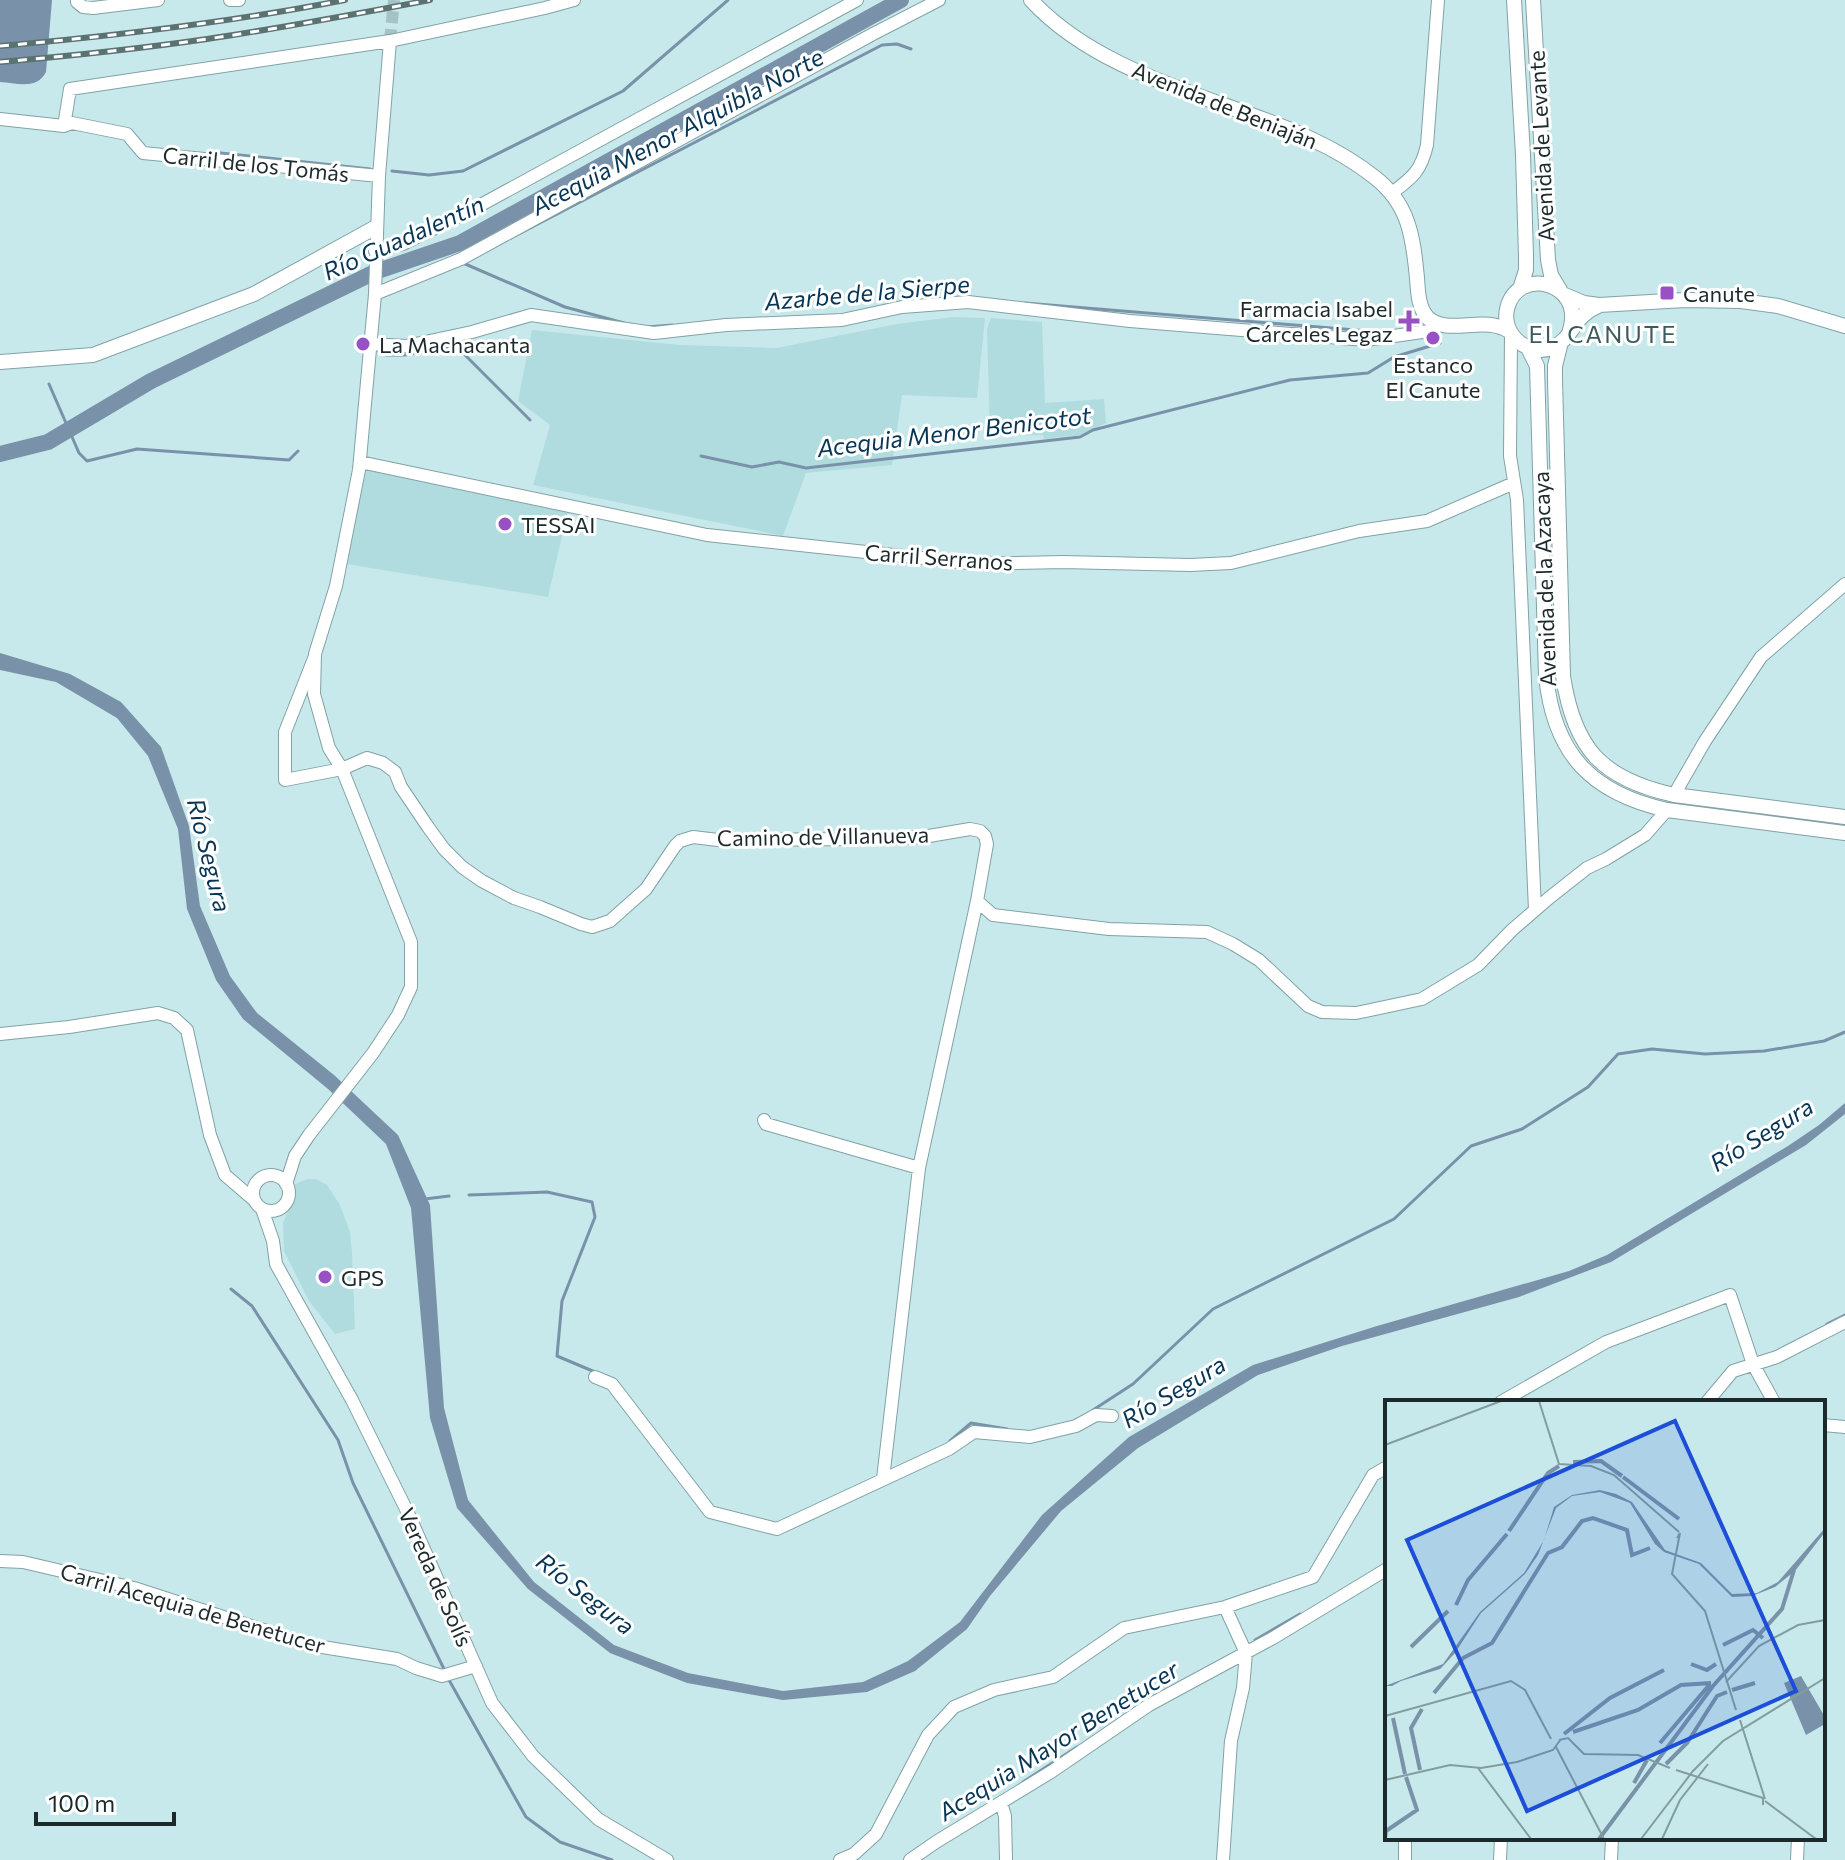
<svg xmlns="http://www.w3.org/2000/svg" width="1845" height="1860" font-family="Commissioner,sans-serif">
	<rect width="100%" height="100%" fill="#c7e9eb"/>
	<path fill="#b1dcdf" d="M953 317 985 318 977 398 902 395 892 465 806 473 783 536 533 485 550 425 518 401 532 330 680 345 777 348 897 324Z
		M991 318 1042 322 1045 403 1104 399 1106 423 1080 435 1044 439 1043 435 990 436 987 329Z
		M360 462 569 506 548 597 340 563Z
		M307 1179H316L327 1185 340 1205 350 1232 352 1252 355 1329 335 1334 309 1301 284 1251 283 1223 294 1197 295 1184Z"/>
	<path fill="#7992a9" d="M0 0H52L46 72C37 90 17 83 0 82Z
		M0 653 70 674 121 702 161 747 189 826 200 906 230 976 257 1013 334 1075 398 1135 430 1205 444 1408 468 1500 534 1582 614 1645 688 1673 783 1691 863 1682 908 1661 960 1622 1042 1515 1129 1437 1253 1365 1377 1326 1569 1271 1607 1255 1788 1146 1819 1125 1845 1103V1114L1806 1145 1611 1262 1519 1297 1342 1346 1258 1375 1138 1448 1061 1511 990 1596 967 1629 915 1671 867 1692 783 1700 687 1683 610 1653 528 1589 457 1508 430 1418 411 1208 386 1144 328 1089 243 1019 216 980 187 909 178 829 148 756 117 718 56 682 0 670Z"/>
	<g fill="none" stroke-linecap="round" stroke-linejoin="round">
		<path stroke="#7992a9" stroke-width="3" d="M211 152 370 169
			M392 171 429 175 463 171 623 91 728 0
			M511 238 882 45 897 44 911 49
			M463 263 565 307 624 323
			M1025 303 1380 332
			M647 327 672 325
			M386 355H404L457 347 530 420
			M49 384 79 453 87 461 137 449 289 460 298 451
			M701 456 752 467 779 462 806 468 1080 437 1093 430 1290 380 1368 373 1394 357 1440 343
			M469 1195 547 1192 592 1202 595 1217 562 1301 557 1356 595 1372
			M425 1199 449 1196
			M231 1289 252 1306 338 1440 353 1483 444 1669
			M1827 1324 1845 1315
			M1093 1410 1133 1384 1213 1309 1394 1219 1471 1146 1522 1129 1588 1087 1618 1054 1652 1049 1705 1054 1764 1051 1824 1041 1845 1032
			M950 1441 971 1423 1007 1429
			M1255 1640 1300 1614
			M449 1680 526 1817 560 1842 612 1860
			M1023 1782 1077 1747"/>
		<path stroke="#7992a9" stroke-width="16" d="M0 454 48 442 151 381 375 272 460 243 901 0"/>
		<path stroke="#a5c3c5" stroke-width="12" stroke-dasharray="12 6" stroke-linecap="butt" d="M390 41 394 0"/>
		<defs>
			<path id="minor" d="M77 0V2L83 7 93 8 158 0
				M230 0H239
				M0 119 64 126 72 123 127 134 143 153 379 176
				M64 126 70 89 390 41 545 8 574 0
				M1392 193C1413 177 1421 171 1427 145L1438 0
				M375 251 403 244 477 207 857 0
				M375 294 461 259 873 34 939 0
				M1511 334 1510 456 1517 500 1535 910
				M370 344 406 346 472 332 531 315 654 333 726 325 842 320 902 307 968 302 1130 321 1366 340 1429 331 1439 324
				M360 462 707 535 978 564 1063 562 1190 565 1231 563 1359 531 1427 521 1514 483
				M315 656 285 732V780L342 769 367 758 383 763 395 772 401 787 428 827 444 849 462 867 482 881 514 898 540 907 581 924 592 927 610 921 646 889 675 846 680 841 693 837 718 840 860 839 923 837 970 829 980 831 985 836 987 844 977 901 993 915 1109 929 1207 932 1233 944 1259 960 1308 1006 1322 1012 1356 1013 1422 999 1478 965 1512 930 1549 898 1587 868 1606 859 1645 835 1667 810
				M1674 795 1705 741 1761 657 1845 584
				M0 1034 69 1027 158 1013 174 1018 187 1030 210 1135 225 1175 254 1200
				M764 1120 766 1124 919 1168 977 901
				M253 1193a18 18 0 1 1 36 0a18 18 0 1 1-36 0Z
				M286 1184 295 1156 309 1135 373 1053 398 1015 411 987V942L342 769 329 748 314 694 315 654 336 586 359 470 375 294 379 176 390 41
				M262 1209 273 1241 276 1264 352 1400 408 1513 492 1703 533 1756 598 1819 667 1860
				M595 1377 612 1384 710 1512 777 1529 949 1449 974 1432 1030 1437 1076 1426 1096 1415 1112 1416
				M1501 1402 1606 1342 1730 1295 1753 1364 1774 1402
				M1707 1402 1733 1371 1777 1357 1845 1322
				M1823 1425 1845 1427
				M883 1479 919 1168
				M0 1561 23 1562 134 1588 310 1645 397 1659 416 1668 442 1676 476 1666
				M1001 1803 1005 1816 1006 1860
				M840 1860 854 1854 876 1834 928 1735 954 1707 994 1690 1053 1677 1124 1628 1225 1607 1313 1577 1373 1475 1387 1467
				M910 1860 936 1842 1051 1772 1149 1705 1273 1638 1387 1569
				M1223 1860 1231 1741 1243 1688 1246 1653 1225 1607
				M1405 1860V1838
				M1500 1860 1501 1838
				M1611 1860 1612 1838
				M1797 1860 1798 1838"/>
			<path id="major" d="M1031 0C1086 60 1174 87 1249 114 1293 130 1336 147 1373 176 1409 203 1413 236 1417 278 1418 291 1418 308 1428 318 1448 336 1484 315 1509 331
				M1514 0 1523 155 1526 256V270L1520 289
				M1533 0 1548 260 1551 275 1560 290
				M1565 295 1584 303 1599 305 1685 300 1741 301 1778 306 1845 326
				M1570 330C1585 282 1517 265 1507 309 1501 336 1530 358 1554 347 1573 338 1573 316 1598 306
				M1561 342 1555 366V380L1563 676C1574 749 1602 779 1674 795L1845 817
				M1528 348 1537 366 1546 676C1554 754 1591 793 1667 810L1845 833
				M0 362 93 355 254 294 376 227"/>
		</defs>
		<use href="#minor" stroke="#82a2a4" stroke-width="14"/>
		<use href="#major" stroke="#82a2a4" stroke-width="16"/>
		<use href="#minor" stroke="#fff" stroke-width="12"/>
		<use href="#major" stroke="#fff" stroke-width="14"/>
		<defs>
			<path id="rail" d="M0 46C116 36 231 22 345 0
				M0 62C69 56 138 49 207 39 282 28 356 14 430 0"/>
		</defs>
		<use href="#rail" stroke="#5c7172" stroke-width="6"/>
		<use href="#rail" stroke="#fff" stroke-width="3" stroke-dasharray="9" stroke-linecap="butt"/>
	</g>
	<g fill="#9751c5" stroke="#fff" stroke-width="3">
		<rect x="1659" y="285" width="16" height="16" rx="4"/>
		<path d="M1405 309h8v8h8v8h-8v8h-8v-8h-8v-8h8z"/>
		<circle cx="1433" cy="338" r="8"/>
		<circle cx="363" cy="344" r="8"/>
		<circle cx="505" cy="524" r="8"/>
		<circle cx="325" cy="1277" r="8"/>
	</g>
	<g text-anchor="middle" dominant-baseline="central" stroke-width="6" stroke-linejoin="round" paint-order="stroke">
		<g font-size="22" fill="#1d2a2b" stroke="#fff">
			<text transform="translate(1225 105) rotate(22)">Avenida de Beniaján</text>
			<text transform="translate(1541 146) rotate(-93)">Avenida de Levante</text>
			<text transform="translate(256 164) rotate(6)">Carril de los Tomás</text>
			<text transform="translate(939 557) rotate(4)">Carril Serranos</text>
			<text transform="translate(1544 579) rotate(-92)">Avenida de la Azacaya</text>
			<text transform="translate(823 836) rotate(-1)">Camino de Villanueva</text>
			<text transform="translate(436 1577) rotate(66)">Vereda de Solís</text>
			<text transform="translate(193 1608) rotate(16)">Carril Acequia de Benetucer</text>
		</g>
		<g font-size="22" fill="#1d2a2b" stroke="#fff" text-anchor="start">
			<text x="1683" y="293">Canute</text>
			<text x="1393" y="308" text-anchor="end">Farmacia Isabel<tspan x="1393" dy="25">Cárceles Legaz</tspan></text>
			<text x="379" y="344">La Machacanta</text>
			<text x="1433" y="364" text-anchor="middle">Estanco<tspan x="1433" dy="25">El Canute</tspan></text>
			<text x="521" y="524">TESSAI</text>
			<text x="341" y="1277">GPS</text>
		</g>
		<g font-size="24" font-style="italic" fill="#063555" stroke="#fff">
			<text transform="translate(677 131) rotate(-28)">Acequia Menor Alquibla Norte</text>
			<text transform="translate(403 237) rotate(-24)">Río Guadalentín</text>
			<text transform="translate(867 292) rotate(-5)">Azarbe de la Sierpe</text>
			<text transform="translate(954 431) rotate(-7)">Acequia Menor Benicotot</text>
			<text transform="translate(210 855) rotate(76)">Río Segura</text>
			<text transform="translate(1761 1134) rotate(-32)">Río Segura</text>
			<text transform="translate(1173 1391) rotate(-31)">Río Segura</text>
			<text transform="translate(586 1593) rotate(38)">Río Segura</text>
			<text transform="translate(1058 1740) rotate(-32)">Acequia Mayor Benetucer</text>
		</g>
		<g font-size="24" letter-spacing="2" fill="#3d5b5d" stroke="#fff">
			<text x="1603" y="333">EL CANUTE</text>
		</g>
	</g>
	<g transform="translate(1385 1400)">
		<rect width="440" height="440" fill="#c7e9eb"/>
		<path d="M215 90 231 94 247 102 280 150 316 163 347 194 372 193 393 182 440 128V132L410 171 390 187 367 196 347 197 314 164 279 152 270 144 245 103 215 92 187 96 171 108 153 155 140 174 96 213 70 253 59 265 55 269 16 281 7 286H0L58 264 95 212 139 173 159 140 169 107 187 95ZM416 276 440 317V324L421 335 399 283Z" fill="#7992a9"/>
		<path fill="none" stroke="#7992a9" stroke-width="4" d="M188 62 216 61 237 76M238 77 294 119M124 131 163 73 174 66M71 205 83 180 122 134M338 245 368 230 378 238M26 247 63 211M306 264 322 270 331 264M347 290 370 283M49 293 78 258 107 243 163 153 177 147 197 121 208 118 242 130 247 155 265 148M8 318 20 374M188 332 253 310 296 285 326 283M179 334 225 298 279 270M275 343 325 284M281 364 302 343 332 296 342 292M35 370 26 328 37 309M249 383 262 360M0 438 1 431 32 410 21 377M214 439 328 286 397 209 409 170"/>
		<path fill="none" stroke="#839d9e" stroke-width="2" d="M154 1 174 64 206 66 229 75 294 132M0 45 116 1M292 138 295 133 287 174 320 211 351 310M341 282 374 246 413 225 440 220M0 316 126 281 140 290 166 339M355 320 380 399M174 340 183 338 199 354 253 355 285 368M171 347 219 439M93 368 146 439M291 370 378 398V405M0 380 65 365 96 368 132 362 168 350 176 339M380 401 431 439M256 439 308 371 338 341 440 278M277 439 295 400 323 364"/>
		<path fill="#1d4ed8" fill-opacity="0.15" stroke="#1d4ed8" stroke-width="4" d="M290 21 411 291 142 411 22 140Z"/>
		<rect width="440" height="440" fill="none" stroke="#1d2a2b" stroke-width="4"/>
	</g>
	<path d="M36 1812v12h138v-12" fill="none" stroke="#1d2a2b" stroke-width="4"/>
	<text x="48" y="1812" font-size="24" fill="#1d2a2b" stroke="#ffffff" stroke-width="6" paint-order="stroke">100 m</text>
</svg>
